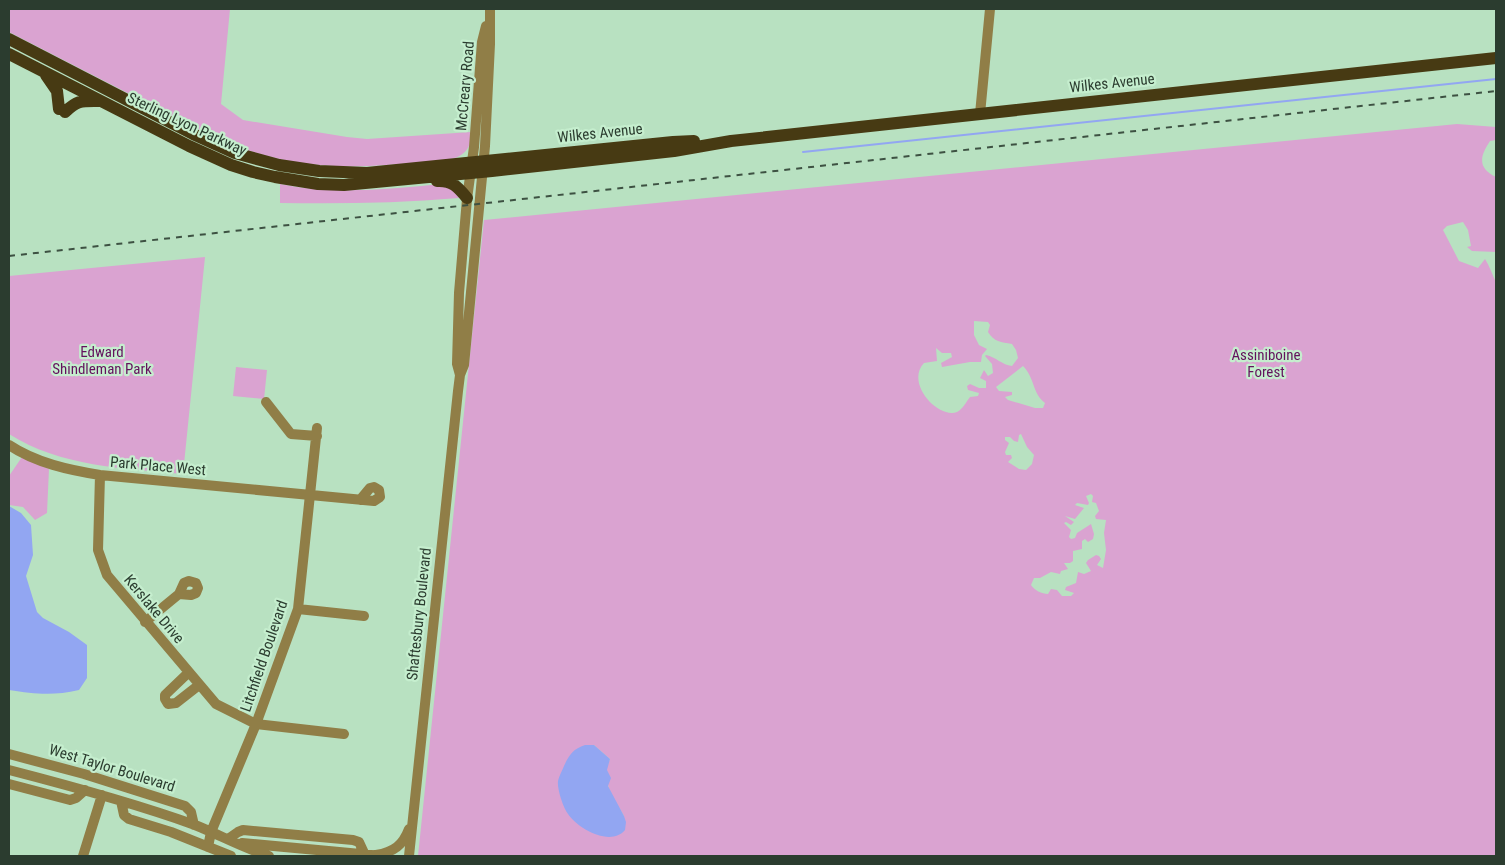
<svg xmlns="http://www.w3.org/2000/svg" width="1505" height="865" font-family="'Roboto Condensed',sans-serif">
	<rect width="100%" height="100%" fill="#b8e1c1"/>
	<path fill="#daa3d1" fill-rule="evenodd" d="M9 9H230L221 104 243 120 347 137 367 139 471 132C471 142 470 149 461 155 451 162 435 160 423 162 382 166 342 169 301 163 274 159 248 151 223 142L9 32Z
		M1457 124 1496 127V140L1490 141C1480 156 1477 168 1496 177V252L1472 251 1467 247 1471 246 1468 230 1463 222 1447 226 1443 230 1459 261 1478 268 1485 259C1490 267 1492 274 1496 282V856H418L484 220ZM974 321 988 322 990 325 988 332C994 342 1001 342 1012 344L1016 350 1018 358 1012 366C1002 365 996 357 986 355L985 356 992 364 993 373 988 376 984 370 980 378 986 381V388H979L970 384 967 386 968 390 979 393 978 396 970 397C966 402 963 409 957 412 938 419 905 383 924 363L937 361 936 348 942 353H951L952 357 941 363 942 367 970 362H981L982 355 987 349 979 345 974 335ZM1023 366C1035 378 1032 393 1045 403L1043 408H1035L1008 400 1005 397 1012 395V392L999 391 996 387ZM1021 434 1027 447 1034 455 1032 464 1026 470 1019 469 1008 462 1012 458 1011 455H1006L1005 452 1009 443 1005 440V437H1010L1014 441 1018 442 1019 435ZM1091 494 1093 496 1092 502 1096 503 1099 511 1095 516 1096 519 1106 520 1104 533 1106 550 1103 568 1097 565 1101 559 1099 556 1096 555 1088 560 1086 563 1091 571 1084 574 1078 572 1076 583 1066 587 1065 590 1074 593 1071 596H1062L1057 590 1051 589 1048 594C1042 594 1034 590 1031 585L1034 578H1040L1051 572 1060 574 1061 571 1068 569 1064 563H1070L1073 561V551L1082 549V541L1085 539 1088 542 1093 539 1094 534 1091 524 1077 533 1075 538 1071 539 1069 537 1071 530 1064 523 1066 522 1071 525 1074 522 1065 516 1075 519 1084 508 1075 505 1077 503 1088 505 1089 503 1086 496ZM594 745 610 759 606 770 609 775 608 785 610 792 624 816 604 836C581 828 571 822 562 799Z
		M280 184C334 195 388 189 443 184L450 187 459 198C399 203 340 204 280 203Z
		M205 257 183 474C123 468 61 467 9 434V276Z
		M236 367 267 370 264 399 233 396Z
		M22 457 49 469 47 513 35 520 23 507 9 505V476Z"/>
	<path fill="#92a6f2" d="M9 506 21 513 31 525 33 555 26 576 37 612 43 618 69 632 87 645V678L79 690C53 696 35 694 9 690Z
		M585 745H594L610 759 607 770 611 778 608 786 624 816 626 822 625 830C611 847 578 829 568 814 563 807 557 789 558 781 559 776 562 771 564 766 569 755 573 749 585 745Z"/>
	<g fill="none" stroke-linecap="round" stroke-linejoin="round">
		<path stroke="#92a6f2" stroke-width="2" d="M803 152 1496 79"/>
		<path stroke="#907e47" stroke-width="10" d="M980 114 990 9
			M460 375 457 364 459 293 467 199 474 147 482 42 486 26
			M266 402 291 434 317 436
			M9 445C36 463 69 470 100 475L374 501 380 497 379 490 374 487 370 488 360 500
			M100 475 98 550 107 575 216 704 256 724 344 734
			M189 581 196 583 198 588 196 593 191 595 179 594 184 583Z
			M298 609 364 616
			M145 622 179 594
			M188 673 165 695V699L168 704 176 703 199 685
			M9 754 84 774 185 806 191 812 194 825
			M9 770C71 786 134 803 195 825 220 835 243 848 269 856
			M9 784 70 800 76 798 85 790
			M121 801 124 815 129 819 171 832 231 856
			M228 839 238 832 243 830 353 840 359 842 365 855
			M242 843 382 856
			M208 847 211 832 256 724 298 609 317 428
			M376 855C394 852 403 845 409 829
			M83 856 102 795
			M409 856 458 391 460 375 464 365 485 146 490 44V9"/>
		<path stroke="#473a13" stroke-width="12" d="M9 39 193 134 235 153 279 165 319 171 367 173 673 142 694 141
			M9 54 189 146 231 165 253 172 275 177 318 184 344 185 492 171 674 151 731 141 1496 58
			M46 75 57 91 59 109
			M65 112C78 100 81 101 99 101
			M437 181C452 180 458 187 467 198"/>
		<path stroke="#3d5142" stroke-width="2" stroke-dasharray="6 6" stroke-linecap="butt" d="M9 256 1496 91"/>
	</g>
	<g text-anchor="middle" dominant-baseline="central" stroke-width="4.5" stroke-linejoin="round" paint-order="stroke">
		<g font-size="15" fill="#2b3c2f" stroke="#c5eece">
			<text transform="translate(1112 83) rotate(-6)">Wilkes Avenue</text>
			<text transform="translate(465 86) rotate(-85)">McCreary Road</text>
			<text transform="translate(187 124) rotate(25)">Sterling Lyon Parkway</text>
			<text transform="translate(600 133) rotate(-6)">Wilkes Avenue</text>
			<text transform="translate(158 466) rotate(5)">Park Place West</text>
			<text transform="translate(154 609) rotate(50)">Kerslake Drive</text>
			<text transform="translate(419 614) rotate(-84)">Shaftesbury Boulevard</text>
			<text transform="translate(264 656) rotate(-71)">Litchfield Boulevard</text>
			<text transform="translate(112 768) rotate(17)">West Taylor Boulevard</text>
		</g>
		<g font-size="15" fill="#63115d" stroke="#c5eece">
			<text x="102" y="352">Edward<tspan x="102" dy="17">Shindleman Park</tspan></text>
			<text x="1266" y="355">Assiniboine<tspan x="1266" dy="17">Forest</tspan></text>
		</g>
	</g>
	<rect width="1505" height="865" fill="none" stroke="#2b3c2f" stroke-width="20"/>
</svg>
